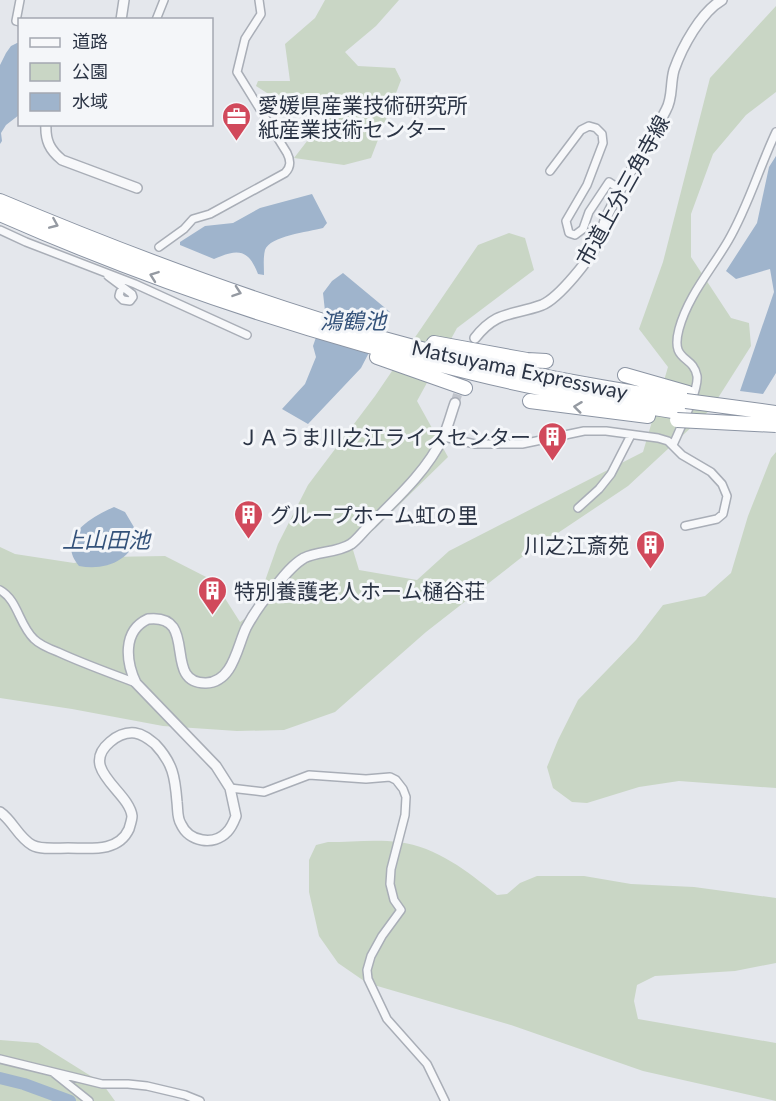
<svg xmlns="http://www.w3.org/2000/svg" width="776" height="1101" font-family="Lato,'Noto Sans JP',sans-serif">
	<rect width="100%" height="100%" fill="#e4e7ec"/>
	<path fill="#c9d6c5" d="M325 0H399L376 26 345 52 358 66 395 68 401 80 371 158 344 165 294 158 331 110 323 95 289 107 256 86 258 81H290L285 44 315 18Z
		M776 6V92L746 115 713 154 691 214V257L731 318 749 323 751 346 711 409 628 486 522 557 426 632 335 712 284 730 237 731 163 726 72 709 0 698V547L15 554 74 563 107 557 165 556 214 581 240 622 254 612 278 544 308 485 375 396 478 245 509 233 525 238 534 270 457 328 417 401 448 457 353 550 359 570 417 580 449 551 643 452 668 367 639 329 663 262 710 78Z
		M776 452V788L679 781 639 787 587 803 572 802 553 788 547 767 558 740 578 700 636 640 663 605 705 596 731 573 748 516 771 458Z
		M328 842C351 842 376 839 399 842 437 847 467 871 497 895L507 894 520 883 537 876H584L631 884 694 887 776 898V963L735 971 655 976 637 985 634 1001 638 1019 776 1043V1101L643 1071 511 1025 367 983 338 963 319 936 309 892V860L316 845Z
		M0 1040 38 1043 102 1083 115 1101H0Z"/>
	<path fill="#9fb4cc" d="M17 43H20L19 115 6 125 1 133 2 141 0 144V65L6 53 11 46Z
		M776 156V373L763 394 740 391 774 292 770 269 736 279 726 271 757 223 769 167Z
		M312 194 327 223 323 228C308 232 270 236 265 250 263 258 264 267 264 275L258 274C248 248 237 249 214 259L180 245V242L205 226 233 223 260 208Z
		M343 273 390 312 361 368 308 424 282 409 305 384 316 357 313 346 325 311 323 293 332 281Z
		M114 507 125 512 138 534C131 561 105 571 79 566 55 538 91 517 114 507Z"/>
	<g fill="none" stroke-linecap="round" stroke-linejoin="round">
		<path stroke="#9fb4cc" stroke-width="12" d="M0 1078 24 1084 70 1101"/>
		<path stroke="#bfc3cb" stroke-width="9" stroke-dasharray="9 4.5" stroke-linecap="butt" d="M455 403 466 366"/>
		<defs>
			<path id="minor" d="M156 20 164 0
				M20 22 16 21 20 0
				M550 171 581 130 589 126 596 128 602 134 603 143 587 185 566 221 569 233 575 235 583 229 589 212 609 182 621 190
				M0 230 26 242 135 284 247 335
				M159 247 184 229 193 219 210 214 285 173C291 167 291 161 287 153L237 72 245 39 261 14 259 0
				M108 276 132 294 133 297 130 301 123 300 119 296 120 292
				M444 437 475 444H522L584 431H606L658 438 668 441 682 455 711 472 722 484 727 496 723 514 717 519 685 526
				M673 445C679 431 699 390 697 376 693 354 670 363 679 329 688 296 711 270 728 241 748 207 759 168 776 132
				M578 508 599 489 611 474 631 435
				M0 590C18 600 19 625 34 639 40 645 50 649 58 652 84 664 110 673 136 683
				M230 788 264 792 309 775 366 779 390 777 396 780 403 789 406 797 405 815 391 869 390 884 394 900 401 910 382 936 371 956 367 970 368 979 387 1019 427 1064 445 1101
				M0 1059 102 1084H128L147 1086 185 1095 200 1101
				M54 1073 89 1101"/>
			<path id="tertiary" d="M121 20 124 0
				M46 124C45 141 50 150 62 160L137 188
				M475 338C497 310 512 316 542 305 559 298 592 257 599 240 602 233 603 225 606 218 610 209 616 199 620 190 635 163 652 138 666 110 673 98 670 84 674 70 682 47 701 12 722 0
				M0 812C13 821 18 837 32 845 41 850 57 848 68 848 89 848 118 853 129 829 130 825 132 820 132 816 129 791 78 769 110 742 117 736 126 732 135 733 143 734 149 739 155 744 173 763 175 777 177 802 178 810 177 818 181 824 189 842 214 846 227 832 232 827 234 821 236 816L230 788 216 766 136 683C126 662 122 631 148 619 200 613 161 684 206 683 233 682 237 647 246 628 254 613 264 599 275 587 283 577 292 565 304 558 318 551 337 553 351 544 358 539 364 530 371 524 396 499 427 471 443 437 448 427 451 414 455 403"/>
			<path id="motorway" d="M0 201C126 254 253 302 384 339 483 367 585 385 686 401
				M0 214C152 281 311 334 473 373 541 390 610 401 679 412
				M434 343 527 360 546 361
				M377 357 465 388
				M625 375 688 393
				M530 401 648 416"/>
		</defs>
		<use href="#minor" stroke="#a9aeb7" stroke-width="10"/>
		<use href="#tertiary" stroke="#a9aeb7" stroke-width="12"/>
		<use href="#motorway" stroke="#8b94a3" stroke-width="16"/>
		<use href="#minor" stroke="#f7f8fa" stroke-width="7"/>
		<use href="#tertiary" stroke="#f7f8fa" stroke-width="9"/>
		<use href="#motorway" stroke="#fff" stroke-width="14"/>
		<defs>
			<path id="motorway-bridge" d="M686 401 776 413
				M677 420 776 425"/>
		</defs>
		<use href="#motorway-bridge" stroke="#8b94a3" stroke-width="16" stroke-linecap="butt"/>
		<use href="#motorway-bridge" stroke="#fff" stroke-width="14"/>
	</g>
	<defs><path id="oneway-chevron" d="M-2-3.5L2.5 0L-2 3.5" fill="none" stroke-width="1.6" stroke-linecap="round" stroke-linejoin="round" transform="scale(1.5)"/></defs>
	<g stroke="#959aa2">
		<use href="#oneway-chevron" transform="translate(54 224) rotate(23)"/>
		<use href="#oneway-chevron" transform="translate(154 276) rotate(-160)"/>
		<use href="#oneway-chevron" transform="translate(237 292) rotate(19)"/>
		<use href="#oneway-chevron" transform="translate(578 407) rotate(-173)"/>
	</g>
	<defs>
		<symbol id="office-pin" viewBox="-11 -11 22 30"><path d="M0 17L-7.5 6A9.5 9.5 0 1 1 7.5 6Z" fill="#d1495b" stroke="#f4f6f9"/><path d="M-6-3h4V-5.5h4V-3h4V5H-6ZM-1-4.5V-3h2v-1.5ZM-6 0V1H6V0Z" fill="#fff"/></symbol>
		<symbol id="building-pin" viewBox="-11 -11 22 30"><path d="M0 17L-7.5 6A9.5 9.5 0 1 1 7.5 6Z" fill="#d1495b" stroke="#f4f6f9"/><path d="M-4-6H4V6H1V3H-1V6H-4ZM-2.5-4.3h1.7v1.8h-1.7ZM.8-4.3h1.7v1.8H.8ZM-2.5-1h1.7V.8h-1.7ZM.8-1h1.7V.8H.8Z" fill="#fff"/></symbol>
	</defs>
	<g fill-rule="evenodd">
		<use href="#office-pin" x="220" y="100" width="33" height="45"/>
		<use href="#building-pin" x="536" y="420" width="33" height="45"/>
		<use href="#building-pin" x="232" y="498" width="33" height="45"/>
		<use href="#building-pin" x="634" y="528" width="33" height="45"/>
		<use href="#building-pin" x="196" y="574" width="33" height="45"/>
	</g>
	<g text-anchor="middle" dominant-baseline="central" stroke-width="6" stroke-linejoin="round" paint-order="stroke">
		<g font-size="21" fill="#2b3445" stroke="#f4f6f9" text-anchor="start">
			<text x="258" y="104">愛媛県産業技術研究所<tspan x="258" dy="24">紙産業技術センター</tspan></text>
			<text x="531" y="436" text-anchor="end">ＪＡうま川之江ライスセンター</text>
			<text x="270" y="514">グループホーム虹の里</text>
			<text x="629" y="544" text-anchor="end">川之江斎苑</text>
			<text x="234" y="590">特別養護老人ホーム樋谷荘</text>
		</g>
		<g font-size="21" fill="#2b3445" stroke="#f4f6f9">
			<text transform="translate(622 190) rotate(-61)">市道上分三角寺線</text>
			<text transform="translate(520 369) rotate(12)">Matsuyama Expressway</text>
		</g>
		<g font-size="22" font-style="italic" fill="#34527a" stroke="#f4f6f9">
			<text x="353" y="320">鴻鶴池</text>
			<text x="106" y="539">上山田池</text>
		</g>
	</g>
	<rect x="18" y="18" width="195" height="108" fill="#f4f6f9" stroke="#a4a8b1" stroke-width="1.5"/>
	<rect x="30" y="38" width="30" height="9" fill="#f7f8fa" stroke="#a4a8b1" stroke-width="1.5"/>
	<text x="72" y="48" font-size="18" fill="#2b3445">道路</text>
	<rect x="30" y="63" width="30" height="18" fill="#c9d6c5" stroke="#a4a8b1" stroke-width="1.5"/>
	<text x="72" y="78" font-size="18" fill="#2b3445">公園</text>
	<rect x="30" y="93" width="30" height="18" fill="#9fb4cc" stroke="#a4a8b1" stroke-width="1.5"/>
	<text x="72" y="108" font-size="18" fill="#2b3445">水域</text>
</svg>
